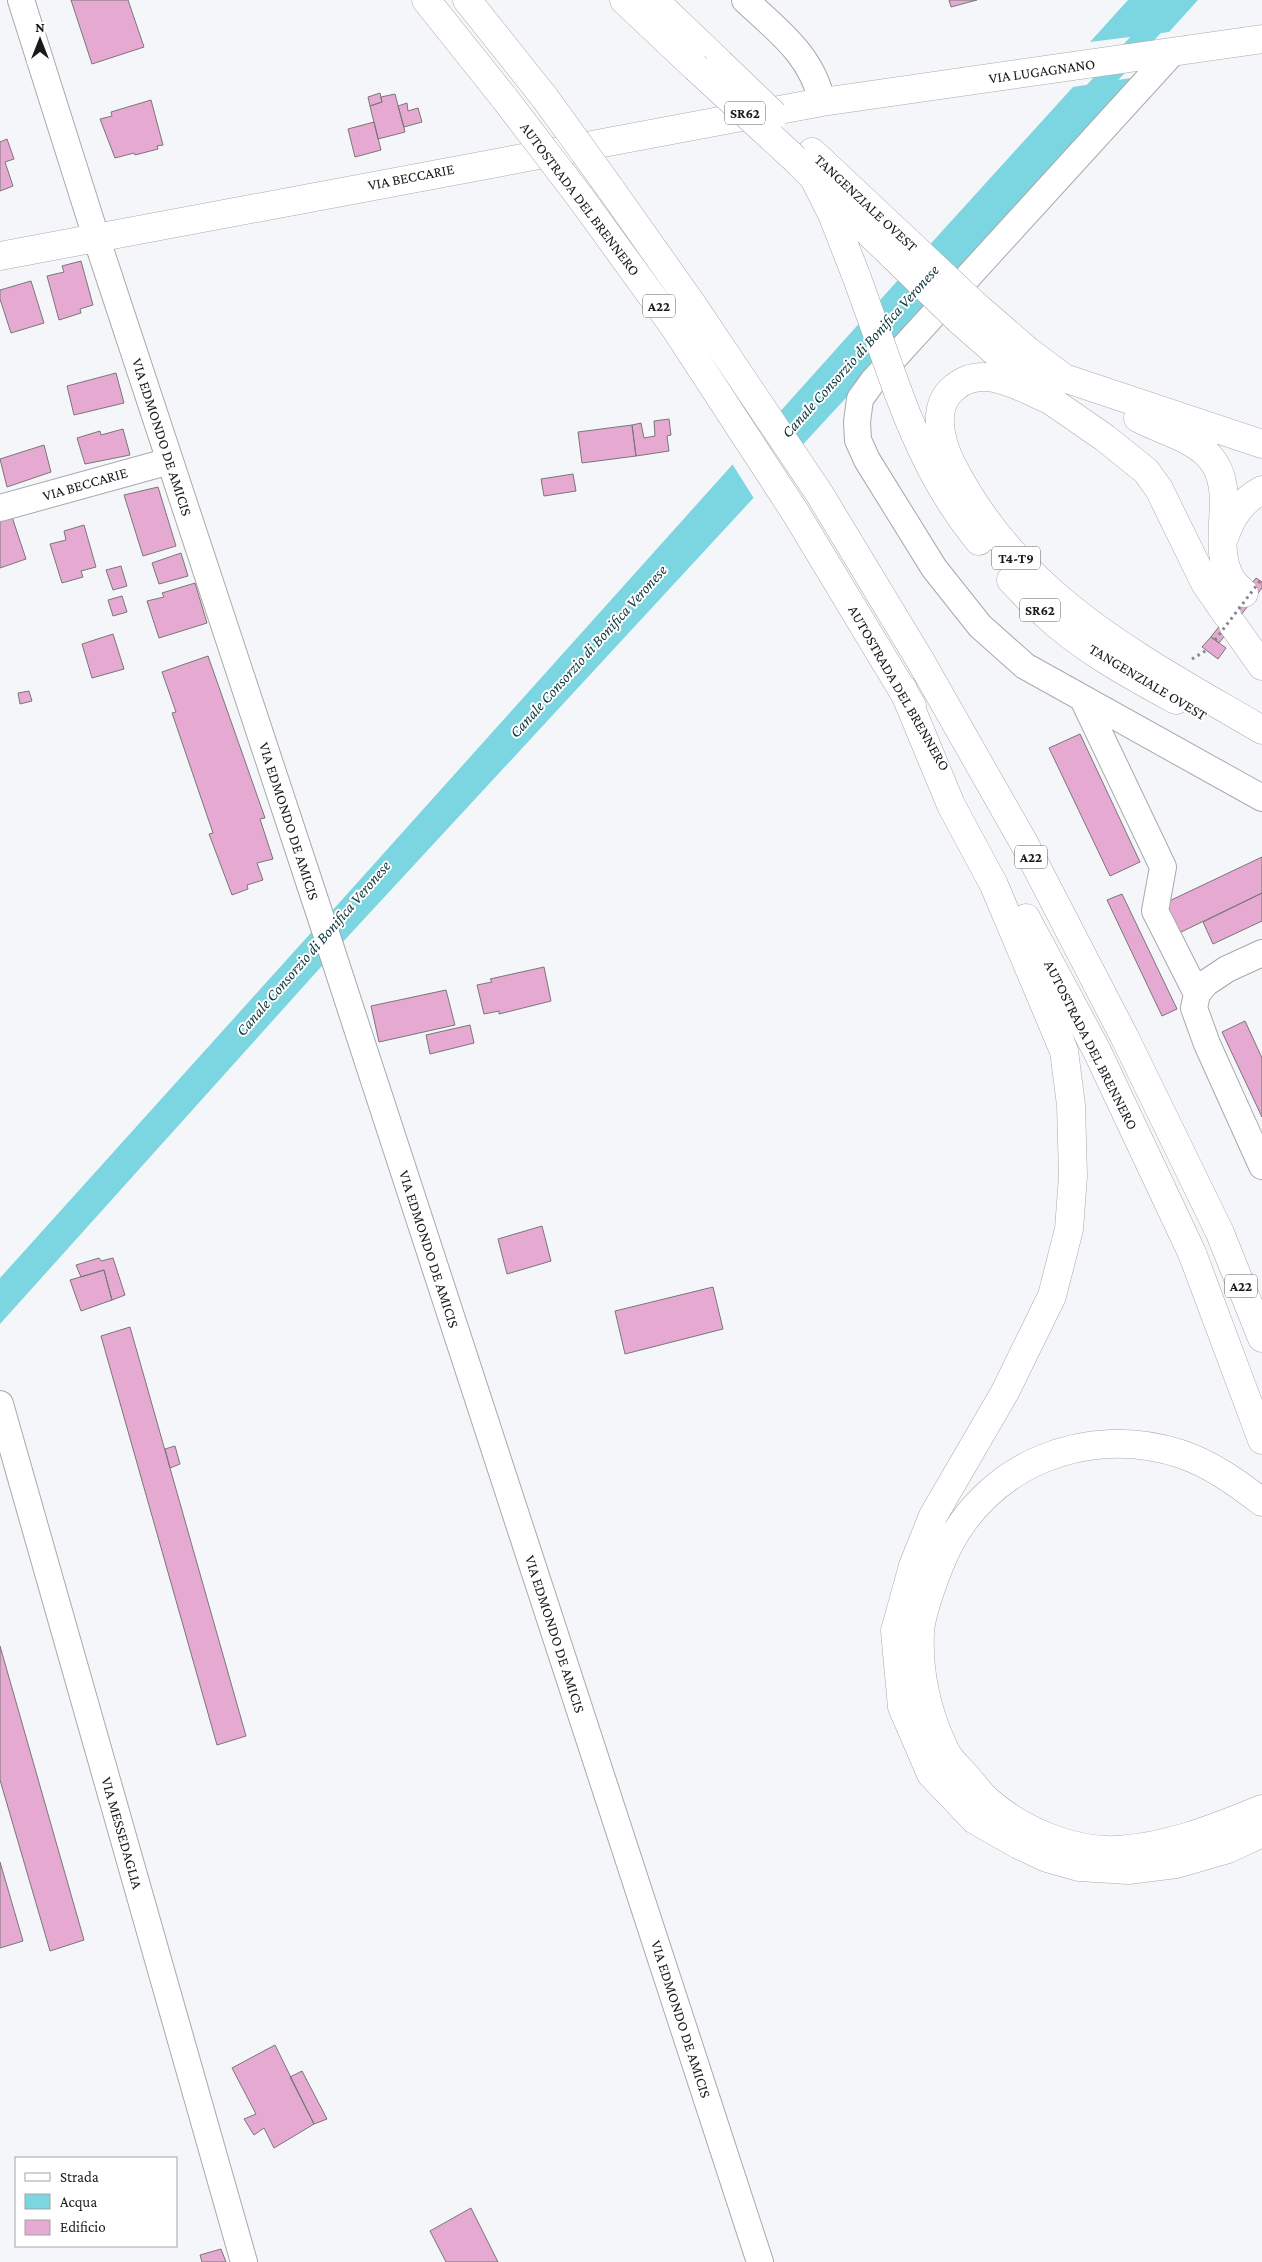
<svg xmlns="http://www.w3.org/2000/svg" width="1262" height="2262" font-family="'Crimson Pro',serif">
	<rect width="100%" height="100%" fill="#f5f6f9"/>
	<path fill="#7bd6e1" d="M1128 0H1198L1169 32 1090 42Z
		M1137 77 955 280 341 944 331 912 925 250 1073 87Z
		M318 925 329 958 0 1324V1278Z"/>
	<path fill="#f5f6f9" d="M777 411 802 449 755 500 731 462Z"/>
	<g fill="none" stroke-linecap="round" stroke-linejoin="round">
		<path stroke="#7bd6e1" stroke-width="20" d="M1085 102 1177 0"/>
	</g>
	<path fill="#e6aad2" stroke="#797678" d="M71 0H128L144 47 92 64Z
		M949 0H977L951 7Z
		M380 93 382 102 370 106 368 97Z
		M395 94 405 132 378 139 370 106 382 102 381 97Z
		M151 100 163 145 157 146 158 149 135 155 134 153 115 158 100 119 112 116 111 112Z
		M407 103 408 111 418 108 422 122 404 127 398 106Z
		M374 122 381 150 355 157 348 129Z
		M7 139 14 159 5 162 13 186 0 191V142Z
		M81 261 93 305 80 309 81 313 59 320 47 276 64 272 62 266Z
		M31 281 44 323 11 333 0 299V290Z
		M116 373 124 403 74 415 67 386Z
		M669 419 671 435 667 436 669 451 636 456 632 425 641 423 644 438 655 436 654 421Z
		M632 425 636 456 582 463 578 432Z
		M123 429 130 455 85 464 77 438 100 431 101 435Z
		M44 445 51 472 7 487 0 459Z
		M573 474 576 491 544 496 541 479Z
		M158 487 176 546 143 556 124 495Z
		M12 517 26 559 0 568V521Z
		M84 525 96 567 81 571 83 577 62 583 50 544 66 540 64 531Z
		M181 553 188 576 159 584 152 563Z
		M121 566 127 586 113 590 106 570Z
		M1256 578 1262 582V588L1219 643 1211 637Z
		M195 583 207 623 159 638 147 601 164 597 162 593Z
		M122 596 127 612 113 616 108 600Z
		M113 634 124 669 92 678 82 644Z
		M1211 637 1226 648 1218 659 1202 647Z
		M208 656 265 818 260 819 273 859 257 863 263 880 247 885 248 889 232 895 209 834 213 833 172 713 176 712 162 672Z
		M29 691 32 701 20 704 18 693Z
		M1080 734 1140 862 1110 876 1049 748Z
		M1262 857V893L1179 933 1165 903Z
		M1262 893V921L1213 944 1203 922Z
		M1122 894 1177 1009 1162 1016 1107 900Z
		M544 967 551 1001 499 1014V1011L484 1014 477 985 492 982 490 979Z
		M446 990 455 1025 379 1042 371 1006Z
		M1245 1021 1262 1058V1117L1222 1032Z
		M470 1025 474 1043 430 1054 426 1035Z
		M542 1226 551 1261 507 1274 498 1239Z
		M99 1258 101 1261 113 1258 125 1295 112 1300 104 1270 81 1277 76 1265Z
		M104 1270 112 1300 81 1311 70 1280Z
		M713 1287 723 1329 625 1354 615 1311Z
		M130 1327 246 1736 217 1745 101 1336Z
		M175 1446 180 1464 170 1468 165 1449Z
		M0 1646 84 1940 50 1951 0 1780Z
		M0 1862 23 1941 0 1948Z
		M275 2045 314 2124 274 2148 264 2128 254 2135 244 2119 256 2114 232 2068Z
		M302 2071 327 2119 314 2124 290 2077Z
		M471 2208 498 2262H446L430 2231Z
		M221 2249 226 2262H202L200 2255Z"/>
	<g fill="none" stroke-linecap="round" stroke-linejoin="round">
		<defs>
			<path id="minor" d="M21 0 96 237 321 918 760 2262
				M745 0C778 31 812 55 822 102
				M1173 52 873 381 860 399 857 422 858 440 867 460 934 568 980 626 1025 666 1262 798
				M0 508 170 461
				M1083 699 1163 867 1155 911 1197 994
				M1262 953 1227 969 1206 983 1197 994 1194 1008 1207 1044 1262 1166
				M0 1404 244 2262"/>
			<path id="major" d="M0 256 822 102 1262 39"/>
			<path id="highway" d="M426 0 505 99
				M467 0 545 98
				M624 0 695 67
				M654 0 720 63
				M812 152 908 242
				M795 159 814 178 832 214 857 278
				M610 188 692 304 819 493 920 660 1024 843 1124 1036 1220 1233 1262 1338
				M827 192 893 256
				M580 197 675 328 795 512 912 706
				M975 305 1028 351 1064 378 1262 444
				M959 320 1050 400 1105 438 1146 471 1159 489 1205 583 1227 615
				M898 392C918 446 942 496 979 541
				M1050 400C1021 388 984 363 955 387 931 405 940 440 951 463 1019 598 1138 657 1262 730
				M1138 418C1160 430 1191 437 1209 456 1240 490 1209 541 1231 579 1234 584 1240 589 1244 593
				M1225 536C1232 515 1242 501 1262 490
				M1011 580C1022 591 1032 603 1044 613 1082 649 1130 675 1176 700
				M1233 625 1262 666
				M903 689 951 805 994 885 1064 1051 1071 1105 1073 1176 1069 1229 1052 1296 1005 1392 933 1516 913 1566 895 1631 902 1707 931 1774 975 1820 1019 1845 1047 1858 1079 1867 1128 1870 1176 1864 1228 1849 1262 1833
				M1026 918 1097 1051 1192 1253 1262 1440
				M1262 1502C1237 1483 1211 1464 1181 1454 1087 1423 985 1464 944 1555 936 1573 921 1613 920 1632 918 1672 927 1714 945 1750 949 1760 959 1768 966 1776 973 1784 980 1794 988 1801 1021 1830 1072 1852 1117 1850 1169 1847 1215 1828 1262 1809"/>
		</defs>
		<use href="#minor" stroke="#a7a9ab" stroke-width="28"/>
		<use href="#major" stroke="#a7a9ab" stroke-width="29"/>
		<use href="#highway" stroke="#a7a9ab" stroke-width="29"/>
		<path stroke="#858688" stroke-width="3" stroke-dasharray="2.5 4" stroke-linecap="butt" d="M1192 659 1207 650"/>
		<use href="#minor" stroke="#fff" stroke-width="26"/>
		<use href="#major" stroke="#fff" stroke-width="28"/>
		<use href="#highway" stroke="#fff" stroke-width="28"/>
		<defs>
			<path id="highway-bridge" d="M720 63 774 115
				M695 67 795 159
				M545 98 610 188
				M505 99 580 197
				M908 242 975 305
				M893 256 959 320
				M857 278 898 392"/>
		</defs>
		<use href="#highway-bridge" stroke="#a7a9ab" stroke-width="29" stroke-linecap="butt"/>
		<path stroke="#858688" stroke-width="3" stroke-dasharray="2.5 4" stroke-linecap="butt" d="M1215 640 1260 581"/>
		<use href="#highway-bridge" stroke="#fff" stroke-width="28"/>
	</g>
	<g text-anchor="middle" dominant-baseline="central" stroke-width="4" stroke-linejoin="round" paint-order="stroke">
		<g fill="#fff" stroke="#5e5f5f" stroke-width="1">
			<rect x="725" y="101.5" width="40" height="23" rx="4"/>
			<rect x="643" y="294.5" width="32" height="23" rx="4"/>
			<rect x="992" y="546.5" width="48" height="23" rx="4"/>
			<rect x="1020" y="598.5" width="40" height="23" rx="4"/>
			<rect x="1015" y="845.5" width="32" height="23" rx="4"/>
			<rect x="1225" y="1274.5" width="32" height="23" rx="4"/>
		</g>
		<g font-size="14" font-weight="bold" fill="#191a1b">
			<text x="745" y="113">SR62</text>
			<text x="659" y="306">A22</text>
			<text x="1016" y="558">T4-T9</text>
			<text x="1040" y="610">SR62</text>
			<text x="1031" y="857">A22</text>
			<text x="1241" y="1286">A22</text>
		</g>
		<g font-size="15" fill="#191a1b" stroke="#fff">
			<text transform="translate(1042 71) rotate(-8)">VIA LUGAGNANO</text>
			<text transform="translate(411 177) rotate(-11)">VIA BECCARIE</text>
			<text transform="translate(580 199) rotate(53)">AUTOSTRADA DEL BRENNERO</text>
			<text transform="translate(866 203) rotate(43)">TANGENZIALE OVEST</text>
			<text transform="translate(162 437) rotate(72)">VIA EDMONDO DE AMICIS</text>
			<text transform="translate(85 484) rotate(-16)">VIA BECCARIE</text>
			<text transform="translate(1148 682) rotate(31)">TANGENZIALE OVEST</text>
			<text transform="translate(899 688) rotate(60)">AUTOSTRADA DEL BRENNERO</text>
			<text transform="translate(289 821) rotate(72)">VIA EDMONDO DE AMICIS</text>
			<text transform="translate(1091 1045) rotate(63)">AUTOSTRADA DEL BRENNERO</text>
			<text transform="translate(429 1249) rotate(72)">VIA EDMONDO DE AMICIS</text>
			<text transform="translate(555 1634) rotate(72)">VIA EDMONDO DE AMICIS</text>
			<text transform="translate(122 1833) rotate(74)">VIA MESSEDAGLIA</text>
			<text transform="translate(681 2019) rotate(72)">VIA EDMONDO DE AMICIS</text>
		</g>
		<g font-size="16" font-style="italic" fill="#0b383d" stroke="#fff">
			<text transform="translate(860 351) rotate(-48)">Canale Consorzio di Bonifica Veronese</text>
			<text transform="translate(588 651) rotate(-48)">Canale Consorzio di Bonifica Veronese</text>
			<text transform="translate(313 948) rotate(-49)">Canale Consorzio di Bonifica Veronese</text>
		</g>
	</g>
	<rect x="15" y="2157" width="162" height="90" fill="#ffffff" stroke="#a3a3a4"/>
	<rect x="25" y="2173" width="25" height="8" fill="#ffffff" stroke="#a3a3a4"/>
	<text x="60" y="2182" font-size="15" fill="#191a1b">Strada</text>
	<rect x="25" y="2194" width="25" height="15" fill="#7bd6e1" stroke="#a3a3a4"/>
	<text x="60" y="2207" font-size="15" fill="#191a1b">Acqua</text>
	<rect x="25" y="2220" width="25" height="15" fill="#e6aad2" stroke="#a3a3a4"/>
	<text x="60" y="2232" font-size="15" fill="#191a1b">Edificio</text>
	<g transform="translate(40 40)" stroke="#ffffff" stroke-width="4" paint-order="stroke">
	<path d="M0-4L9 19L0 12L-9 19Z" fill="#191a1b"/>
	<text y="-8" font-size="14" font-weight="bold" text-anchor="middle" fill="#191a1b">N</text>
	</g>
</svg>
